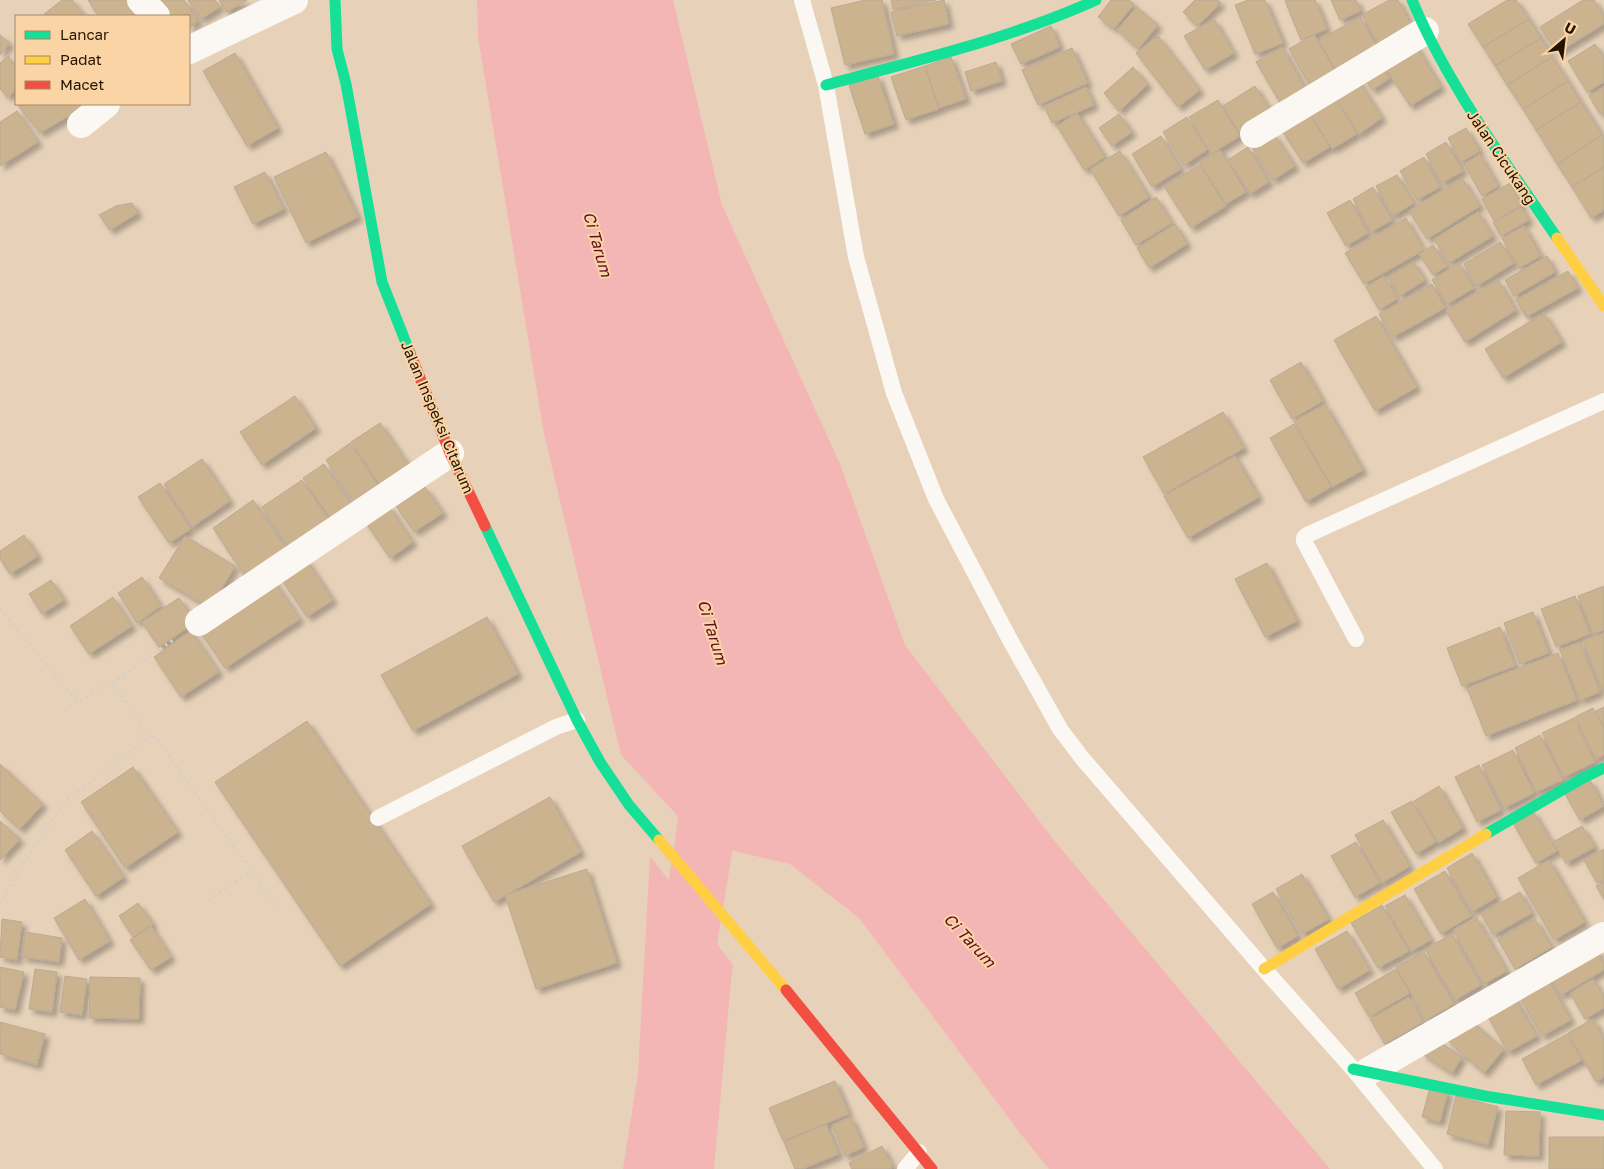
<svg xmlns="http://www.w3.org/2000/svg" width="1604" height="1169" font-family="'Golos Text',sans-serif">
	<defs>
		<filter id="shadow"><feDropShadow dx="4.5" dy="4.5" stdDeviation="2.5" flood-color="#0004"/></filter>
	</defs>
	<rect width="100%" height="100%" fill="#e7d2b9"/>
	<path fill="#f4b5b5" d="M477 0H673L722 205 840 464 905 645 1053 839 1330 1169H1049L1023 1137 859 918 790 864 704 844 621 755 544 434 478 37Z
		M650 856 733 965 731 981 714 1169H623L638 1073Z"/>
	<g fill="none" stroke-linecap="round" stroke-linejoin="round">
		<path stroke="#f4b5b5" stroke-width="58" d="M680 992 704 844 713 766"/>
	</g>
	<path fill="#ccb38f" stroke="#baa995" filter="url(#shadow)" d="M62 0H72L85 16H46L44 14Z
		M88 0H136L149 16H98Z
		M157 0H184L198 21 189 28V16H168Z
		M188 0H215L220 7 201 19Z
		M219 0H247L227 12Z
		M865 0H882L894 54 845 65 831 8Z
		M891 0H936L893 10Z
		M944 0 949 24 897 36 891 12Z
		M1111 0H1129L1134 4 1114 29 1098 17Z
		M1195 0H1218L1221 3 1197 26 1183 12Z
		M1248 0H1265L1283 43 1255 54 1235 5Z
		M1289 0H1315L1327 29 1301 40 1285 1Z
		M1331 0H1356L1361 11 1340 20Z
		M1389 0H1398L1412 26 1379 45 1362 15Z
		M1507 0H1516L1529 19 1483 47 1468 24Z
		M1583 0H1594L1604 16V24L1557 53 1540 27Z
		M1137 7 1158 25 1138 49 1117 30Z
		M1360 17 1379 50 1337 73 1319 40Z
		M1214 19 1234 53 1205 70 1184 36Z
		M1529 19 1541 38 1495 66 1483 47Z
		M1051 26 1060 47 1021 64 1011 44Z
		M1314 34 1337 74 1311 88 1289 49Z
		M0 35 10 43 0 55Z
		M1158 36 1200 90 1178 107 1136 53Z
		M1541 38 1552 57 1507 85 1495 66Z
		M1415 44 1441 87 1410 106 1383 64Z
		M1595 44 1604 58V82L1587 92 1568 61Z
		M1282 47 1307 92 1282 106 1256 62Z
		M1072 48 1088 83 1038 105 1022 70Z
		M235 53 278 128 247 146 203 71Z
		M8 56 16 66V90L8 97 0 89V63Z
		M951 57 966 99 939 108 925 66Z
		M1552 57 1568 81 1523 109 1507 85Z
		M996 62 1002 81 971 91 965 72Z
		M1380 62 1390 78 1372 90 1361 73Z
		M925 66 939 109 906 120 891 77Z
		M1133 67 1148 84 1119 111 1104 93Z
		M878 76 894 124 865 134 849 85Z
		M1357 78 1382 118 1359 134 1333 93Z
		M1568 81 1581 102 1536 130 1523 109Z
		M1255 86 1274 116 1241 136 1223 106Z
		M1086 87 1094 105 1052 123 1044 106Z
		M1604 87V112L1600 114 1589 96Z
		M1218 100 1240 136 1211 154 1189 117Z
		M1336 100 1357 134 1332 149 1311 115Z
		M1581 102 1602 135 1557 164 1536 130Z
		M17 104H89L40 133Z
		M17 111 38 142 0 166V122Z
		M1077 113 1105 157 1084 170 1057 126Z
		M1119 114 1132 132 1112 146 1099 128Z
		M1309 114 1330 147 1303 163 1282 131Z
		M1187 117 1207 150 1184 165 1163 132Z
		M1466 128 1480 151 1461 162 1448 138Z
		M1274 134 1295 166 1273 180 1252 147Z
		M1602 135 1604 138V167L1572 187 1557 164Z
		M1161 136 1181 169 1152 187 1132 154Z
		M1446 142 1463 171 1442 183 1426 154Z
		M1248 147 1269 182 1250 194 1228 160Z
		M1220 150 1246 192 1226 204 1199 162Z
		M1120 151 1149 197 1119 216 1090 169Z
		M326 152 358 217 306 243 274 177Z
		M1480 154 1498 186 1482 196 1464 164Z
		M1424 157 1440 187 1417 200 1400 171Z
		M1200 165 1226 206 1191 228 1164 186Z
		M1604 167V210L1591 218 1572 187Z
		M265 172 284 209 253 224 234 187Z
		M1397 175 1414 203 1393 216 1376 186Z
		M1462 178 1480 206 1427 239 1409 211Z
		M1510 183 1522 205 1494 221 1482 199Z
		M1373 187 1392 220 1371 232 1353 199Z
		M1156 197 1172 223 1136 245 1121 220Z
		M1350 200 1368 233 1346 246 1327 213Z
		M132 203 138 213 110 230 99 215 116 206Z
		M1521 207 1529 220 1501 236 1493 223Z
		M1478 212 1493 236 1449 263 1434 239Z
		M1406 218 1424 250 1364 284 1345 253Z
		M1175 224 1187 244 1149 268 1137 248Z
		M1524 226 1541 256 1519 268 1502 238Z
		M1500 242 1514 263 1477 286 1464 264Z
		M1433 245 1447 266 1433 275 1419 254Z
		M1547 256 1555 272 1514 296 1505 280Z
		M1414 262 1425 280 1400 296 1388 277Z
		M1459 263 1474 288 1447 304 1432 280Z
		M1568 271 1578 288 1526 317 1516 300Z
		M1384 276 1397 299 1379 310 1366 287Z
		M1498 280 1516 310 1465 342 1446 311Z
		M1432 284 1445 308 1393 337 1379 314Z
		M1544 313 1562 342 1503 378 1485 349Z
		M1376 316 1417 387 1375 411 1334 340Z
		M1301 362 1323 401 1292 419 1270 380Z
		M295 396 316 428 262 465 240 432Z
		M1325 404 1363 470 1332 487 1294 421Z
		M1223 412 1244 448 1164 494 1143 457Z
		M380 423 411 469 382 488 351 442Z
		M1294 424 1331 487 1306 502 1270 438Z
		M350 443 379 487 355 503 326 460Z
		M1235 456 1259 497 1188 538 1164 496Z
		M202 459 230 501 192 527 164 484Z
		M324 464 351 504 330 518 303 478Z
		M302 480 329 520 289 547 262 507Z
		M160 483 191 529 169 543 138 497Z
		M425 487 443 513 414 532 396 506Z
		M253 500 286 548 244 575 213 528Z
		M388 505 413 542 390 558 364 520Z
		M24 535 38 556 10 574 0 559V551Z
		M185 536 235 566 210 608 159 578Z
		M306 559 333 600 307 617 280 577Z
		M1267 563 1297 621 1265 637 1235 579Z
		M142 577 161 606 137 623 118 593Z
		M272 578 300 619 225 668 197 627Z
		M51 580 64 600 42 614 29 594Z
		M1604 586V630L1593 634 1578 596Z
		M1575 596 1590 634 1556 647 1541 609Z
		M113 597 132 626 89 654 70 626Z
		M179 598 196 622 159 647 142 622Z
		M1533 612 1549 653 1520 664 1504 623Z
		M487 617 518 674 413 731 381 675Z
		M1500 627 1515 666 1462 686 1447 648Z
		M191 631 219 672 181 697 154 657Z
		M1604 633V690L1603 691 1583 640Z
		M1580 642 1600 692 1580 700 1560 650Z
		M1558 653 1577 700 1486 736 1467 688Z
		M1604 707V726L1596 711Z
		M1593 708 1604 729V755L1596 759 1575 717Z
		M1574 718 1595 762 1564 777 1542 733Z
		M307 721 431 904 340 966 215 782Z
		M1540 735 1563 780 1536 792 1515 748Z
		M1513 750 1534 793 1504 808 1482 765Z
		M0 764 43 804 20 829 0 811Z
		M1479 765 1501 810 1477 822 1455 777Z
		M133 767 178 832 125 868 81 802Z
		M1590 780 1604 806 1580 820 1565 794Z
		M1439 786 1463 828 1438 843 1414 801Z
		M550 797 581 852 494 902 462 846Z
		M1412 801 1436 842 1416 854 1391 812Z
		M1533 811 1557 851 1536 863 1513 823Z
		M1383 820 1410 866 1382 883 1355 835Z
		M0 821 20 839 0 860Z
		M1582 826 1595 847 1566 863 1553 842Z
		M92 831 124 877 96 896 65 850Z
		M1356 842 1380 883 1355 897 1331 856Z
		M1604 849V880L1597 883 1584 860Z
		M1472 853 1497 897 1472 912 1447 868Z
		M1549 860 1585 922 1554 940 1518 878Z
		M587 869 617 963 536 989 505 895Z
		M1445 871 1471 916 1441 934 1414 889Z
		M1302 874 1329 919 1302 934 1276 889Z
		M1604 882V899L1596 886Z
		M1273 892 1298 936 1277 948 1252 904Z
		M1520 892 1532 913 1493 935 1481 914Z
		M1405 895 1431 940 1411 951 1385 906Z
		M85 899 110 941 79 960 54 918Z
		M138 903 153 924 133 937 119 916Z
		M1382 905 1409 951 1378 968 1351 923Z
		M1476 917 1507 971 1484 984 1453 930Z
		M2 919 22 922 17 960 0 957Z
		M1535 919 1552 947 1515 969 1498 940Z
		M151 926 171 957 151 970 130 940Z
		M1347 931 1370 970 1338 989 1315 949Z
		M25 932 62 938 59 962 22 957Z
		M1452 934 1481 985 1455 1000 1425 949Z
		M1594 946 1604 963V970L1561 995 1548 972Z
		M1424 952 1454 1004 1426 1020 1396 967Z
		M0 967 24 972 15 1010 0 1007Z
		M35 969 57 972 52 1012 29 1009Z
		M1396 969 1410 993 1369 1017 1355 993Z
		M1546 975 1571 1020 1542 1036 1517 992Z
		M65 976 87 979 82 1015 60 1012Z
		M90 977 140 978 139 1019 89 1018Z
		M1593 979 1604 997V1008L1585 1019 1570 993Z
		M1511 992 1537 1036 1508 1052 1483 1008Z
		M1409 997 1423 1022 1385 1044 1370 1019Z
		M1467 1017 1504 1049 1484 1073 1447 1040Z
		M1593 1019 1604 1039V1077L1596 1082 1568 1033Z
		M0 1022 45 1034 37 1065 0 1054Z
		M1567 1034 1582 1060 1536 1085 1522 1059Z
		M1433 1038 1462 1057 1452 1073 1422 1054Z
		M835 1081 849 1114 783 1141 769 1108Z
		M1430 1087 1448 1091 1440 1122 1422 1117Z
		M1456 1096 1498 1107 1488 1145 1447 1134Z
		M1506 1111 1540 1112 1539 1156 1504 1155Z
		M851 1117 864 1147 845 1156 832 1125Z
		M826 1124 839 1154 802 1169H795L784 1142Z
		M1549 1137H1604V1169H1549Z
		M882 1146 893 1167 889 1169H852L849 1163Z"/>
	<g fill="none" stroke-linecap="round" stroke-linejoin="round">
		<path stroke="#d6cfc7" stroke-width="3" stroke-dasharray="2.5 4" stroke-linecap="butt" d="M0 609 78 702 112 683 150 737 156 738 279 909
			M112 683 176 638
			M65 711 78 702
			M208 900 251 872
			M0 903 47 827 68 798 150 737"/>
		<path stroke="#fbf8f4" stroke-width="16" d="M802 0 826 85 856 257 894 393 936 499 1009 638 1060 729 1082 758 1264 969 1353 1069 1435 1169
			M1356 639 1304 541V538L1307 535 1604 401
			M378 818 556 727 577 720
			M905 1169 919 1152"/>
		<path stroke="#fbf8f4" stroke-width="28" d="M141 0 156 16
			M189 50 294 0
			M81 124 106 104
			M1254 134 1425 31
			M199 622 450 453
			M1369 1071 1604 936"/>
		<path stroke="#16e098" stroke-width="11" d="M335 0 337 49 346 84 382 282 410 353
			M1412 0C1448 86 1505 161 1557 238
			M826 85C917 60 1010 39 1096 0
			M485 526 577 720 600 762 629 805 659 840
			M1486 834 1583 778 1604 768
			M1353 1069 1485 1096 1604 1115"/>
		<path stroke="#ffcf43" stroke-width="11" d="M1557 238 1604 306
			M659 840 786 990
			M1264 969 1486 834"/>
		<path stroke="#f24e42" stroke-width="11" d="M410 353 450 453 485 526
			M786 990 932 1169"/>
	</g>
	<g text-anchor="middle" dominant-baseline="central" stroke-width="4" stroke-linejoin="round" paint-order="stroke">
		<g font-size="15" fill="#221403" stroke="#fbd4a5">
			<text transform="translate(1502 157) rotate(56)">Jalan Cicukang</text>
			<text transform="translate(438 417) rotate(67)">Jalan Inspeksi Citarum</text>
		</g>
		<g font-size="16" font-style="italic" fill="#5f0d24" stroke="#fbd4a5">
			<text transform="translate(598 244) rotate(74)">Ci Tarum</text>
			<text transform="translate(713 632) rotate(73)">Ci Tarum</text>
			<text transform="translate(970 940) rotate(47)">Ci Tarum</text>
		</g>
	</g>
	<rect x="15" y="15" width="175" height="90" fill="#fbd4a5" stroke="#a48764"/>
	<rect x="25" y="31" width="25" height="8" fill="#16e098" stroke="#a48764"/>
	<text x="60" y="40" font-size="15" fill="#221403">Lancar</text>
	<rect x="25" y="56" width="25" height="8" fill="#ffcf43" stroke="#a48764"/>
	<text x="60" y="65" font-size="15" fill="#221403">Padat</text>
	<rect x="25" y="81" width="25" height="8" fill="#f24e42" stroke="#a48764"/>
	<text x="60" y="90" font-size="15" fill="#221403">Macet</text>
	<g transform="translate(1564 40) rotate(28)" stroke="#fbd4a5" stroke-width="4" paint-order="stroke">
	<path d="M0-4L9 19L0 12L-9 19Z" fill="#221403"/>
	<text y="-8" font-size="14" font-weight="bold" text-anchor="middle" fill="#221403">U</text>
	</g>
</svg>
